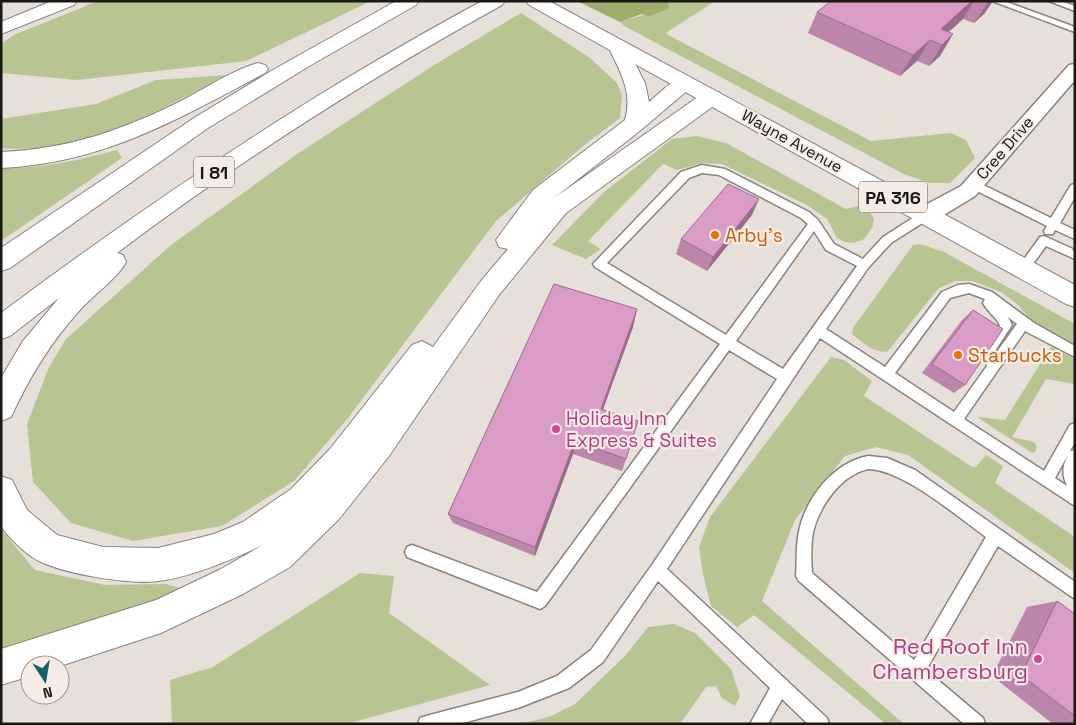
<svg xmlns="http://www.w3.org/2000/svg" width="1076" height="725" font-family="'Space Grotesk',sans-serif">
	<rect width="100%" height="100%" fill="#e7dfd9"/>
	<path fill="#b8c491" d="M98 1H371L246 61 77 80 1 73V44L14 35Z
		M667 1H715L666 33 670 36 871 141 951 133 966 140 975 158 950 183H929L904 174 624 26 620 22 670 7Z
		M521 13 590 58 617 83 622 95 620 118 583 146 496 221 348 418 294 481 222 526 133 541 71 523 33 482 27 424 49 367 66 339 171 245 300 152 439 62Z
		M229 75C157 110 84 155 1 148V119L96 104 156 80Z
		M697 136 726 143 846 209 865 204 874 219 872 228 864 239 854 243 845 242 837 238 827 219 807 205 722 164 703 163 677 170 663 164 588 241 601 249 586 259 552 245 604 192 672 139Z
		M117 150 122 158 1 241V168C40 169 80 160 117 150Z
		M920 244 944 252 1075 324V345L1031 320 1017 304 1001 292 972 281H955L939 288 887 352C872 352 863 343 852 334L853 328 913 245Z
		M1051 347 1075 359V384L1046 379 1012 437 1034 442 1037 447 1035 452 1032 453 977 417 1005 420Z
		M831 357 844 360 872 381 864 396 971 466 976 467 986 455 1003 466 995 483 1075 537V573L908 455 876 447 845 456 795 520 762 601 904 724H886L754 615 737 627 711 606 703 574 699 547 710 517Z
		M1 527 3 532 35 570 105 585 166 584 186 590 1 657Z
		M360 573 394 576 389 613 490 685 346 724H172L170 680 213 667Z
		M674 624 695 633 731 669 740 696 735 706 722 698 716 686 706 687 680 724H522L551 716 575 704 626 655 648 627Z"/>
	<path fill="#9fae6c" d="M577 1H667L670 8 650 16 642 14 620 22Z"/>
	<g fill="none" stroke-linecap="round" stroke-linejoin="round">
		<defs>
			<path id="lane" d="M992 1H1004L1075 27V32Z
				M1049 1H1061L1075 6V11Z
				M702 165 725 169 809 212 818 220 834 244 863 259 883 237 922 212H930L931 215 930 218 891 243 868 268 826 329 885 367 942 292 958 285 969 284 992 292 1034 323 1075 346V357L1025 331 964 419 1044 471 1070 425 1075 423V442L1055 478 1067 486C1061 472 1063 464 1070 451L1075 450V506L820 338 667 569 827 718 829 724H808L782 699 768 724H750L770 688 658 581 603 662 569 688 518 708 459 724H418L420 718 426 716 518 692 557 676 591 650 652 565 777 379 729 350 545 606 540 609 407 557 405 552 407 547 412 545 537 592 720 344 595 267 593 264 681 172ZM702 173 719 175 801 218 808 224 726 335 607 263 689 178ZM814 231 826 250 857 266 783 369 736 341ZM969 293 985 299 983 303C987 311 995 316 1000 325L983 350 987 366 954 412 895 373 950 298ZM1008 317 1017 324 996 353 995 351 1012 325Z
				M973 180 1051 218 1071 185 1075 184V197L1060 223 1075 230V239L1055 230 1053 234H1045L1044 231 1047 226 969 187 968 184 969 181Z
				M1044 236 1075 250V259L1046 246 1027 272H1019L1017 269 1019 266 1040 237Z
				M868 456 887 458 915 470 1075 582V599L998 546 926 670 983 718 985 724H964L799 581 796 576C797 563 796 550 798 537 803 501 832 463 868 456ZM868 469C902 469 958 517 986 537L914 660 812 573C811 561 811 549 812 538 816 510 840 475 868 469Z"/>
			<path id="street" d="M1075 64V80L975 196 934 221 926 223 918 221 915 215 918 209 961 186 1069 65Z"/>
			<path id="primary" d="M526 1H549L1075 285V307L1066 304 529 5Z"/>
			<path id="highway" d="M52 1H77L74 5 1 34V22Z
				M396 1H419L416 5 311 65 208 128 10 268 1 271V248L194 118 271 71Z
				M482 1H505L502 5C368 79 239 161 117 253L123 255 126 262C118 278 92 296 79 311 50 343 29 378 11 417L1 421V378L23 341 59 298 10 336 1 339V313C155 198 313 92 482 1Z
				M617 40 624 42 626 46 645 83 649 102C661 92 676 74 693 79L696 83 641 130 554 198 705 92 712 91 719 92 722 97 719 102 566 213 499 295 389 456 339 519 290 567 243 594 161 633 60 666 30 665V676L1 685V649L156 600 219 570 263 545C230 560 195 576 159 581 130 585 65 574 39 561 28 556 6 536 1 525V476L12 480 27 510 57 535 103 547 158 548 214 534 243 522 291 489 330 449 412 345 422 341 433 347 481 281 508 249 499 247 496 240 533 190 625 120C633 91 620 72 608 46L610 42Z
				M258 63 265 65 268 69 265 73C176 120 104 163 1 168V152C69 149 123 130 183 100 207 88 232 70 258 63Z"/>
		</defs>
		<use href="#lane" stroke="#8b837e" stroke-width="3"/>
		<use href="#street" stroke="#8b837e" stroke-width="3"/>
		<use href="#primary" stroke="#8b837e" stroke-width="2"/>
		<use href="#highway" stroke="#8b837e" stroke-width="2"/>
		<use href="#lane" fill="#fff" fill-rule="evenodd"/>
		<use href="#street" fill="#fff" fill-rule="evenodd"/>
		<use href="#primary" fill="#fff" fill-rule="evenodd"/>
		<use href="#highway" fill="#fff" fill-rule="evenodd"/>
	</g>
	<path fill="#bb86a9" d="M831 1H993L984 14 974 23 963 19 948 32 953 34 940 56 929 66 917 61 900 76 808 33 817 12Z
		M752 215 707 271 676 254 681 239Z
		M1075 246V252L1072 250Z
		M637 309 633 327 603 409 626 459 622 471 573 454 535 556 453 523 448 514Z
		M973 310 965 385 954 393 922 373 962 320Z
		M1057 601 1075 614V724H1053L992 676 1027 607Z"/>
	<path fill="#996d8a" d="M972 1H974L963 19 937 43 941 29Z
		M989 1H993L984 14 974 23Z
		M953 34 940 56 929 66 942 45Z
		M930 40 917 61 900 76 913 55Z
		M759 199 752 215 707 271 713 257Z
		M637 309 633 327 598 423 601 409Z
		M575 441 573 454 535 556V547Z"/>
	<path fill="#da9cc5" stroke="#996d8a" d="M831 1H972L941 29 953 34 942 45 930 40 913 55 817 12Z
		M728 184 759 199 713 257 681 239Z
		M554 284 637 309 601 409 638 421 626 459 575 441 535 547 448 514Z
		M973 310 1003 329 965 385 932 364Z
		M1057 601 1075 614V716L1021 675Z"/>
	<g fill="#e8710a" stroke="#f5ece6" stroke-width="2">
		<circle cx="715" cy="235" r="5"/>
		<circle cx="958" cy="355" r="5"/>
	</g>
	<g fill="#d1479c" stroke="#f5ece6" stroke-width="2">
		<circle cx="556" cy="429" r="5"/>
		<circle cx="1038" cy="659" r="5"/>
	</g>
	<g text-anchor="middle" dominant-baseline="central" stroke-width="4.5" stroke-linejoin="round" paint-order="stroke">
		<g font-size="16" fill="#1a1715" stroke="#f5ece6">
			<text transform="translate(792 141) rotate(29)">Wayne Avenue</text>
			<text transform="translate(1005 148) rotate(-49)">Cree Drive</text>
		</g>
		<g fill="#f5ece6" stroke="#5c5754" stroke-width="1">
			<rect x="194" y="156.5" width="40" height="31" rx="4"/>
			<rect x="859" y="181.5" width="68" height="31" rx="4"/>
		</g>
		<g font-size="18" font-weight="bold" fill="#1a1715">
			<text x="214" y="172">I 81</text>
			<text x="893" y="197">PA 316</text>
		</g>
		<g font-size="19" fill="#c56008" stroke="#f5ece6" text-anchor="start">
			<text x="725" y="235">Arby's</text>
			<text x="968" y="355">Starbucks</text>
		</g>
		<g font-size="19" fill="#b23c85" stroke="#f5ece6" text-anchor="start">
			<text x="566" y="418">Holiday Inn<tspan x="566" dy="22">Express &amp; Suites</tspan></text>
		</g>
		<g font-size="22" fill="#b23c85" stroke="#f5ece6" text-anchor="end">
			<text x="1028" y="646">Red Roof Inn<tspan x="1028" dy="25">Chambersburg</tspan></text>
		</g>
	</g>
	<rect width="1076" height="725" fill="none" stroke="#1a1715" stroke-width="5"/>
	<g transform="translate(45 680) rotate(168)"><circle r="24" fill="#f5ece6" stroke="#9d9792"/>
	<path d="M0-4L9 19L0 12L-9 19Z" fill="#136269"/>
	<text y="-8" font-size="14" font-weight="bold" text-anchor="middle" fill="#1a1715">N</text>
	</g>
</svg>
